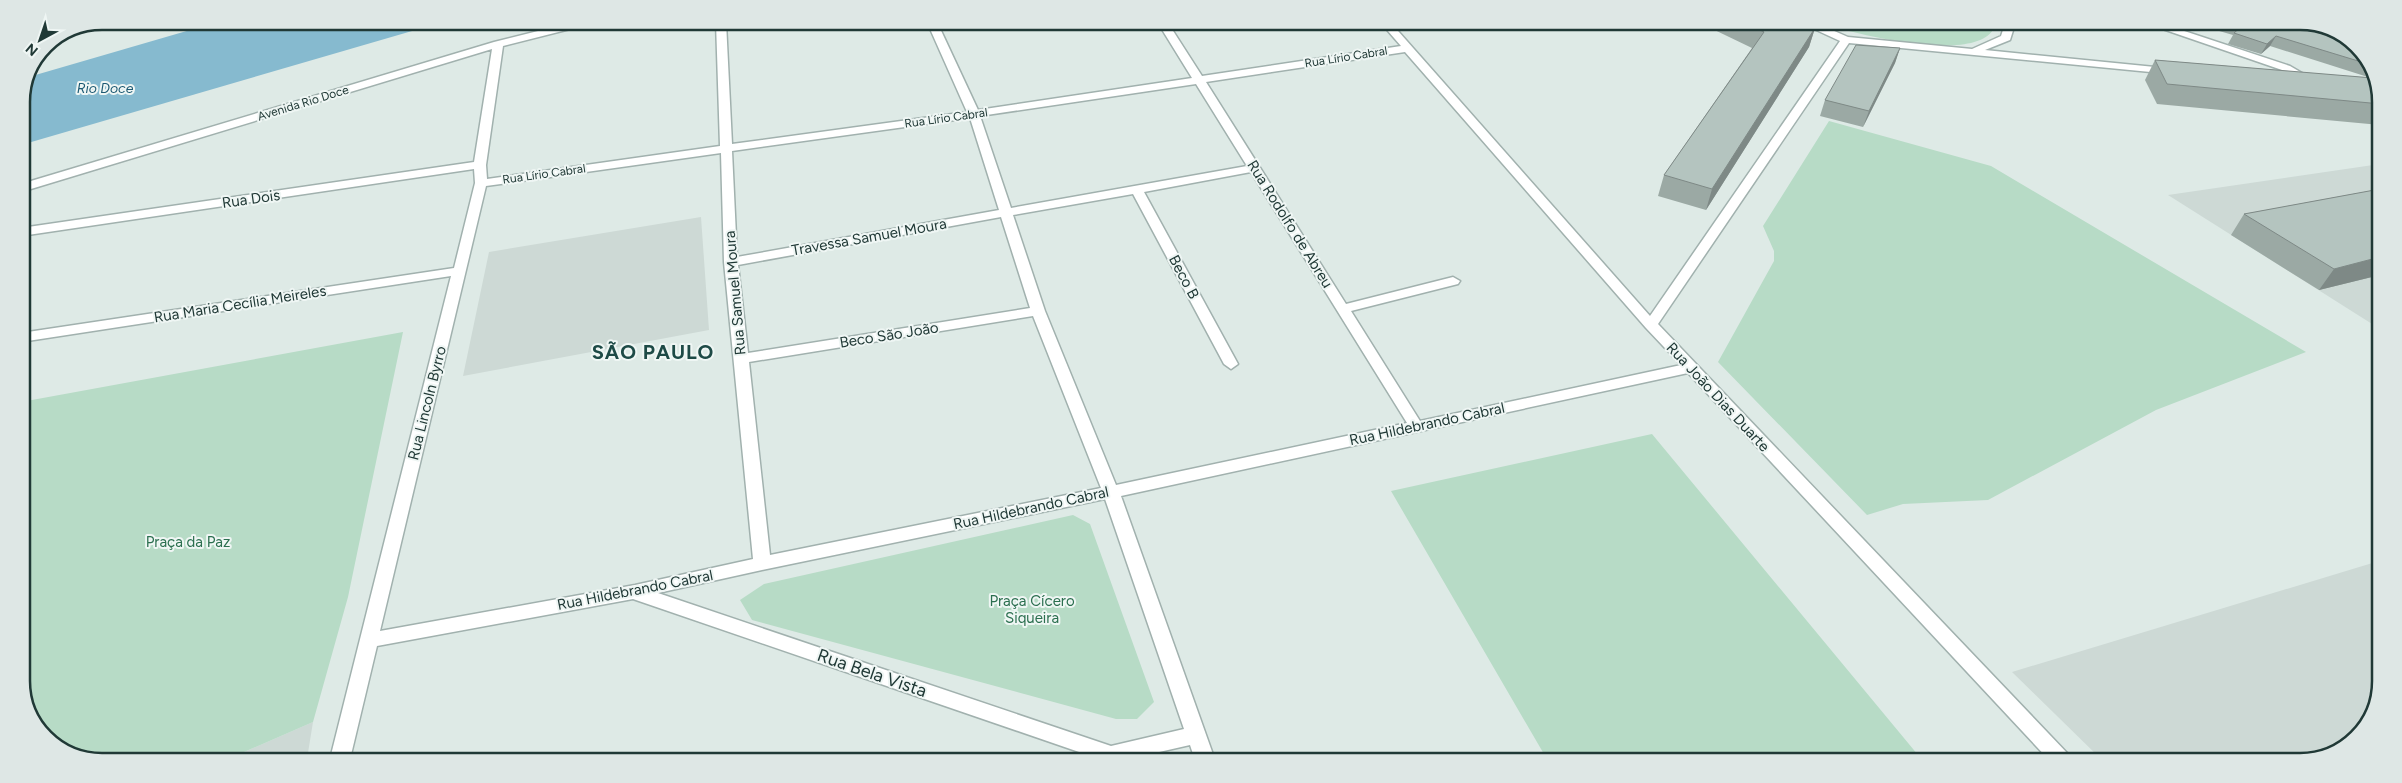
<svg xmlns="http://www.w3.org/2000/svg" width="2402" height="783" font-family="Figtree,sans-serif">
	<rect width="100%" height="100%" fill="#deeae6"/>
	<path fill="#cdd9d5" d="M2380 164V329L2168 195Z
		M701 217 709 330 463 376 489 252Z
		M2379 561 2378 702 2349 745 2300 762 2103 761 2012 672Z
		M313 722 307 759H228Z"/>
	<path fill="#b7dbc6" d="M1820 23 1993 24V30C1970 64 1853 33 1820 23Z
		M1829 121 1991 166 2306 352 2156 410 1988 500 1903 504 1867 515 1718 362 1774 261V251L1763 226Z
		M403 332 348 597 313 722 228 759H81L38 730 21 686V402Z
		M1652 434 1923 761H1548L1391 491Z
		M1073 515 1090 524 1154 702 1137 719H1116L752 620 740 600 764 584Z"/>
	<path fill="#86bacf" d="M221 21 443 22 21 145V102L32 76Z"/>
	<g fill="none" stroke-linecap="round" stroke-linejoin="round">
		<defs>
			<path id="minor" d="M574 22H591L590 24 503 46 486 165 487 179 720 146 716 22H726L732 144 967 112 927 22H937L978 110 1192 78 1158 23H1168L1202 76 1401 46 1381 23H1391L1650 316 1840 41 1801 23H1816L1848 37 1972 49 2001 36 2005 24H2015L2010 40 1985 50 2175 69 2176 71 2171 74 1849 43 1658 324 2069 755 2072 761H2050L1688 373 1121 496 1215 760H1195L1190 745 1124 760H1078L1082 753 633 599 377 646 350 759H330L451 276 21 342V333L454 268 475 183 474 169 21 236V228L474 162 492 49 21 192V184L494 42ZM1405 52 1646 328 1681 365 1420 421 1351 311 1458 284 1460 281 1453 277 1346 304 1206 82ZM1196 84 1247 166 1011 208 980 116ZM970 118 999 210 737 257 732 151ZM721 153 724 262 753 559 635 585 380 631 486 186ZM1251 172 1407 423 1116 485 1045 311 1013 215 1133 194 1224 364 1231 369 1238 364 1144 192ZM1001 217 1030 308 748 353 738 265ZM1033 316 1101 488 770 555 749 362ZM1105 499 1184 729 1111 746 658 593 762 570Z
				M2148 24H2163L2290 66 2314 80 2313 82H2305L2282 70Z"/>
		</defs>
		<use href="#minor" stroke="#a1b1ae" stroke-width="3"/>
		<use href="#minor" fill="#fff" fill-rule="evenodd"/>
	</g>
	<path fill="#9ba9a4" d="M1700 23H1805L1815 28 1809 47 1706 210 1658 196 1664 175 1752 48Z
		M2195 24H2321L2364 53 2381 97 2380 125 2157 104 2145 80 2155 60 2371 78 2270 46 2261 54 2228 44 2233 35Z
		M1900 48 1895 63 1863 127 1820 116 1825 100Z
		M2380 189V275L2319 290 2231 235 2244 214Z"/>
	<path fill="#7e8986" d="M1815 28 1809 47 1706 210 1712 189Z
		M2276 36 2270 46 2261 54 2267 44Z
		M1900 48 1895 63 1863 127 1869 111Z
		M2380 257V275L2319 290 2334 269Z"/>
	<path fill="#b4c4bf" stroke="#7e8986" d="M1746 23H1805L1815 28 1712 189 1664 175 1764 32Z
		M2235 24H2321L2364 53 2368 64 2276 36 2267 44 2234 33 2242 26Z
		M1856 45 1900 48 1869 111 1825 100Z
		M2155 60 2373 78 2381 97V104L2167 84Z
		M2380 189V257L2334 269 2244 214Z"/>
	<g text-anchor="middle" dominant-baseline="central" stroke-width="4" stroke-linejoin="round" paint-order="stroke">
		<g font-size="12" fill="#203936" stroke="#eff6f4">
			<text transform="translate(1346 57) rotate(-9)">Rua Lírio Cabral</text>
			<text transform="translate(303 103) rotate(-17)">Avenida Rio Doce</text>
			<text transform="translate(946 118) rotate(-8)">Rua Lírio Cabral</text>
			<text transform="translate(544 174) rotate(-8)">Rua Lírio Cabral</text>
		</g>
		<g font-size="14" font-style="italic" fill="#1c5973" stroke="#eff6f4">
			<text x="105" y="88">Rio Doce</text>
		</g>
		<g font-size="15" fill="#203936" stroke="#eff6f4">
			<text transform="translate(251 199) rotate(-8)">Rua Dois</text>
			<text transform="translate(1290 224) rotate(58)">Rua Rodolfo de Abreu</text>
			<text transform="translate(869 237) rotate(-10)">Travessa Samuel Moura</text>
			<text transform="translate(1184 277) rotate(62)">Beco B</text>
			<text transform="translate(735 293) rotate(-95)">Rua Samuel Moura</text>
			<text transform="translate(240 304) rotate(-9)">Rua Maria Cecília Meireles</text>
			<text transform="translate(889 335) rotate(-9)">Beco São João</text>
			<text transform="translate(1718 397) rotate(47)">Rua João Dias Duarte</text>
			<text transform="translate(427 403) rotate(-76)">Rua Lincoln Byrro</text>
			<text transform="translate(1427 424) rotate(-12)">Rua Hildebrando Cabral</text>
			<text transform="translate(1031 508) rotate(-12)">Rua Hildebrando Cabral</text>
			<text transform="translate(635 590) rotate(-11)">Rua Hildebrando Cabral</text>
		</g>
		<g font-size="15" fill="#2b6f4f" stroke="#eff6f4">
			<text x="188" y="542">Praça da Paz</text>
			<text x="1032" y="601">Praça Cícero<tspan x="1032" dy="17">Siqueira</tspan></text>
		</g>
		<g font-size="18" fill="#203936" stroke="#eff6f4">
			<text transform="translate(872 673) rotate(19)">Rua Bela Vista</text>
		</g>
		<g font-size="20" font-weight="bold" letter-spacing="1" fill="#1d4a46" stroke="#eff6f4">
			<text x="653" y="352">SÃO PAULO</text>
		</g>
	</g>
	<path d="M0 0H2402V783H0ZM102 30H2300A72 72 0 0 1 2372 102V681A72 72 0 0 1 2300 753H102A72 72 0 0 1 30 681V102A72 72 0 0 1 102 30Z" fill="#dee7e5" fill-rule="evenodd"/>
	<path fill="none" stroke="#203936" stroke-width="2.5" d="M102 30H2300A72 72 0 0 1 2372 102V681A72 72 0 0 1 2300 753H102A72 72 0 0 1 30 681V102A72 72 0 0 1 102 30Z"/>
	<g transform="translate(40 40) rotate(220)" stroke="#eff6f4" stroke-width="4" paint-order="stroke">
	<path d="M0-4L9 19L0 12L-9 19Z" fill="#203936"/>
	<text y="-8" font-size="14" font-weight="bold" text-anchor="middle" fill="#203936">N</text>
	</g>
</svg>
